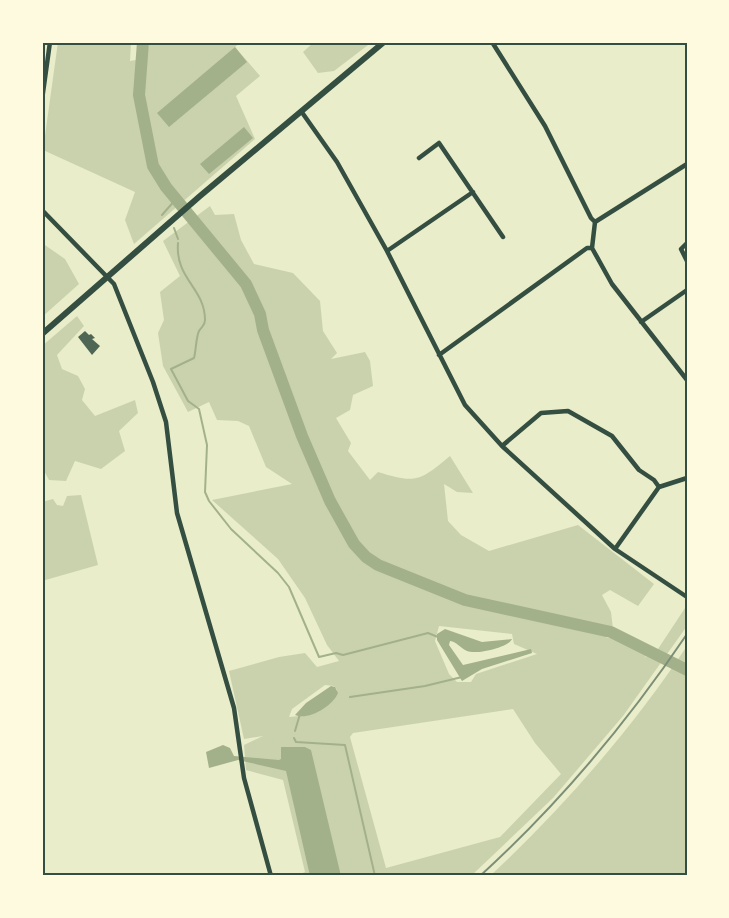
<svg xmlns="http://www.w3.org/2000/svg" width="729" height="918" font-family="'Roboto Condensed',sans-serif">
	<rect width="100%" height="100%" fill="#e9edc9"/>
	<path fill="#cad2ad" fill-rule="evenodd" d="M58 42H131L130 61 147 58 149 42H240L235 47 260 76 236 96 255 139 134 244 125 220 135 192 43 150Z
		M314 42H330L335 45 336 42H372L334 71 318 73 303 52Z
		M210 206 215 215 234 214 241 240 254 264 293 273 320 301 323 331 337 353 331 359 365 352 370 361 373 386 353 395 350 410 336 418 351 443 348 451 370 480 378 472C416 484 420 481 450 456L473 493 457 492 444 484 448 521 461 535 489 551 578 525 654 584 638 606 610 590 602 595 611 612 613 629 606 638 619 637 650 652 644 658 658 649 687 605V626L623 716 553 798 471 876H296L305 872 283 780 246 770 244 745 263 736 244 739 229 671 279 657 305 653 317 667 339 661 327 645 305 598 278 559 212 500 292 484 266 467 249 426 238 421 217 420 209 402 188 412 163 366 158 333 164 320 160 292 180 276 163 241ZM439 626 512 634 514 644 537 654 476 674 471 682H457L449 674 435 641ZM325 685 334 686 337 690C318 715 319 714 289 717L292 709ZM513 709 535 743 561 774 500 837 386 868 350 737 353 733Z
		M42 243 65 259 79 284 42 317Z
		M77 316 84 326 57 355 62 369 78 376 85 389 82 400 95 416 135 400 138 413 119 431 125 451 101 469 75 461 66 481 49 480 42 467V346Z
		M81 495 98 565 42 581V502L53 499 57 505 63 506 67 496Z
		M687 646V876H490C564 807 631 730 687 646Z"/>
	<path fill="#a3b18a" d="M235 47 247 62 169 127 157 113Z
		M244 127 253 138 209 174 200 164Z
		M445 629 482 642 512 639C509 647 477 655 467 651 460 648 457 642 450 641L449 645 463 665 531 649 532 653 482 669 462 681 437 640V634Z
		M331 686 335 687 338 693C333 706 308 721 295 715L306 703Z
		M223 745 230 748 234 756 279 760 281 759V747H305L311 750 341 876H310L286 771 238 760 209 768 206 752Z"/>
	<g fill="none" stroke-linecap="round" stroke-linejoin="round">
		<path stroke="#a3b18a" stroke-width="2" d="M162 215 176 199
			M174 228 178 239
			M178 243C175 279 205 288 205 320 205 326 202 326 199 331 196 337 196 351 194 358L171 369 188 401 199 409 207 445 205 492 209 501 231 529 278 573 289 587 319 657 336 653 343 655 428 633 438 637
			M350 697 425 686 462 677
			M295 731 300 714
			M294 738 296 742 345 745 375 876"/>
		<path stroke="#a3b18a" stroke-width="12" d="M143 42 139 95 153 166 166 187 246 284 260 314 263 330 302 436 330 501 354 544 366 557 378 565 465 600 611 632 687 670"/>
	</g>
	<path fill="#4f6655" d="M85 331 89 335 91 334 95 338 92 339 100 346 92 355 78 337Z"/>
	<g fill="none" stroke-linecap="round" stroke-linejoin="round">
		<path stroke="#344e41" stroke-width="4.5" d="M492 42 545 126 591 218 595 222 592 248 612 284 687 380
			M42 100 50 42
			M301 111 337 162 387 251 465 405 502 446 615 549 687 597
			M419 158 439 143 503 237
			M42 210 114 284 153 382 166 422 177 513 234 708 244 778 271 876
			M595 222 687 164
			M687 243 681 249 687 261
			M387 251 473 192
			M641 322 687 290
			M439 355 587 248H592
			M502 446 541 413 568 411 612 436 639 470 654 480 659 487
			M615 549 659 487 687 478"/>
		<path stroke="#344e41" stroke-width="6" d="M42 334 200 196 384 42"/>
		<path stroke="#7c8e77" stroke-width="2" d="M480 876C559 804 627 723 687 634"/>
	</g>
	<rect width="729" height="918" fill="none" stroke="#fefae0" stroke-width="87"/>
	<rect x="44" y="44" width="642" height="830" fill="none" stroke="#344e41" stroke-width="2"/>
</svg>
